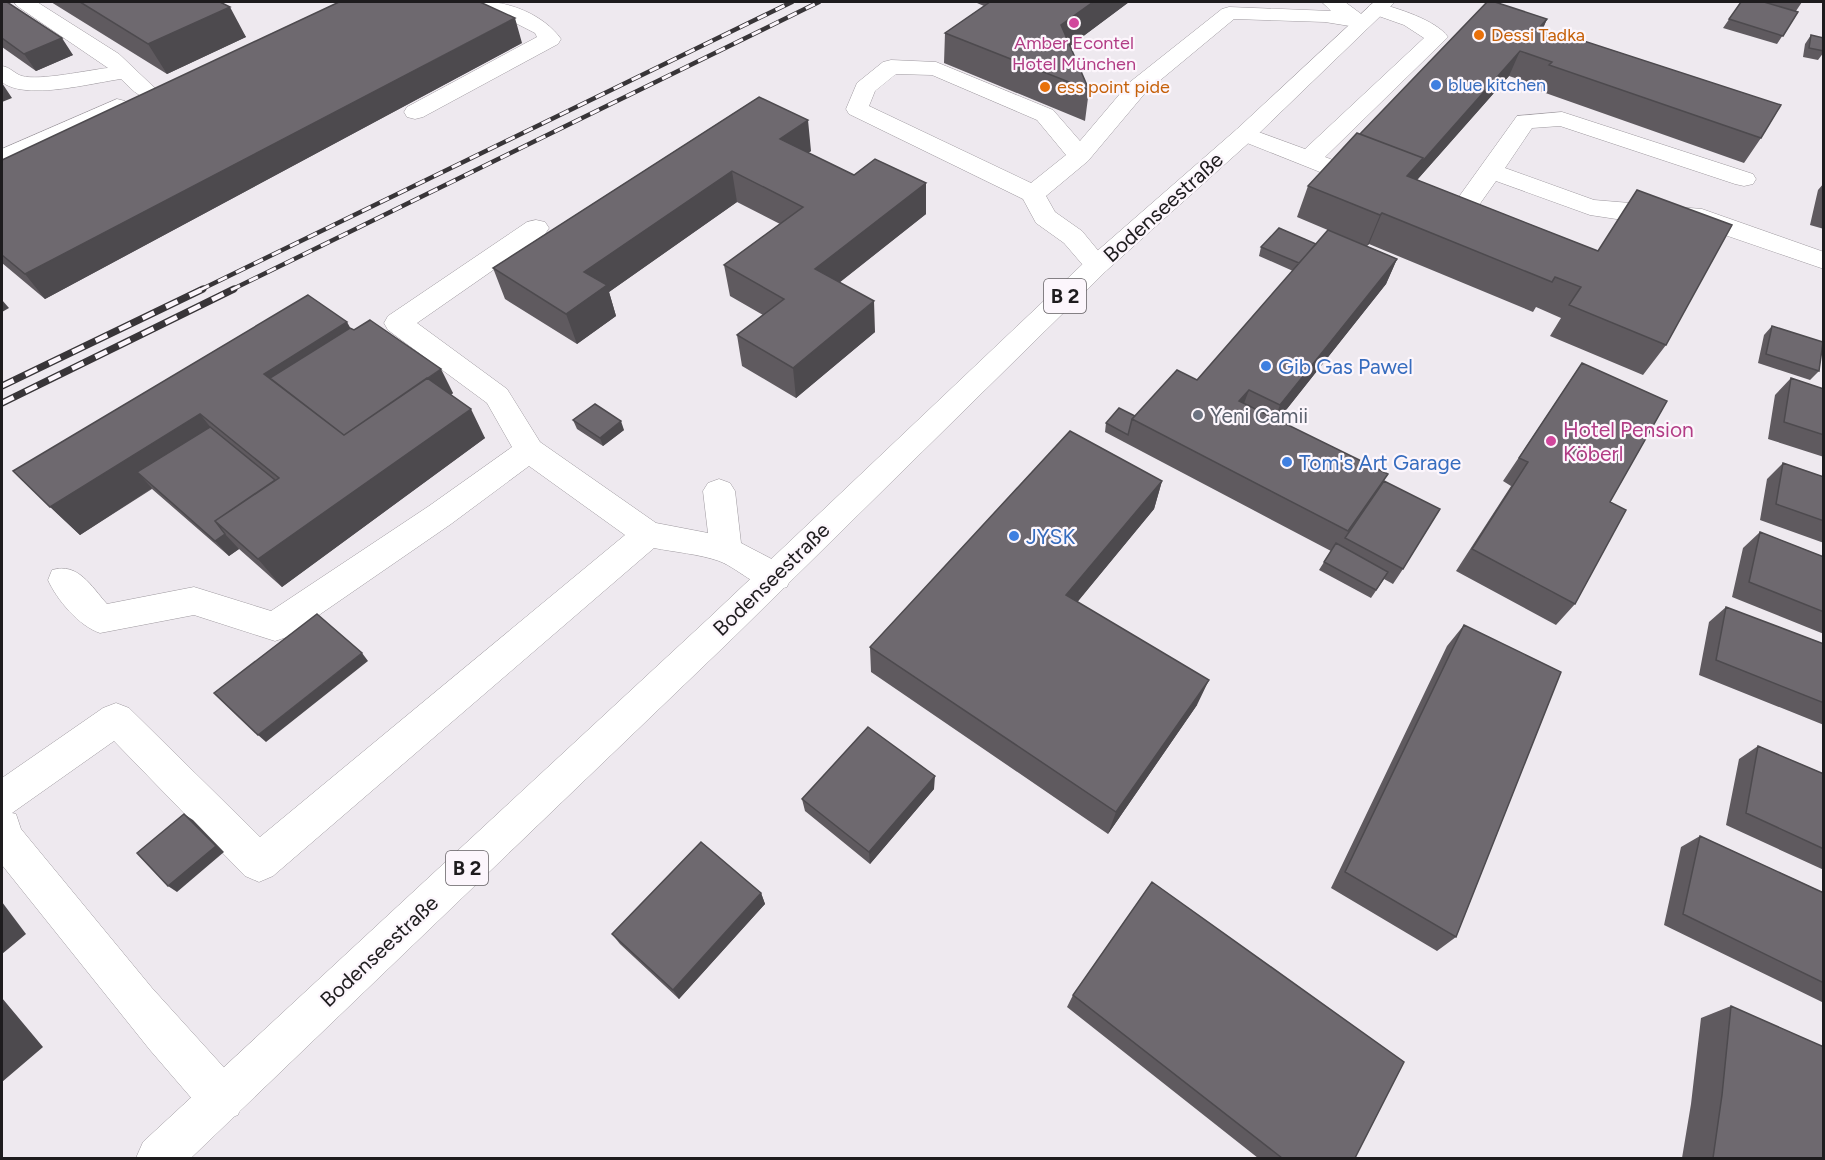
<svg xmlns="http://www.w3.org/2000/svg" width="1825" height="1160" font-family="Figtree,sans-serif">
	<rect width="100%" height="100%" fill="#eee9ef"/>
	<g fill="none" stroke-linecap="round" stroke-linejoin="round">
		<defs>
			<path id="minor" d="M14 2H37L119 54 159 92 156 97C140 101 132 89 121 79 92 83 25 101 2 82V66C10 67 15 74 22 76 40 81 88 70 108 68L17 6Z
				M479 2C508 0 544 15 561 39L558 44 423 117 415 119 407 117 404 112 407 107 537 37 535 33 482 6Z
				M1322 2H1345L1372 22 1369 26 1362 28 1325 22 1234 19 1146 92 1088 161 1046 196 1055 212 1082 231 1110 265 1106 271 1097 274 1088 271 1064 243 1036 223 1023 199 849 114 846 109 857 83 883 62 891 60 936 62 1053 110 1080 141 1130 82 1222 9 1229 7 1331 11ZM896 74 932 75 1037 120 1066 155 1031 183 869 106 875 91Z
				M1377 3C1397 8 1436 20 1448 37L1325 157 1338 162 1341 167 1338 172 1329 174 1320 172 1237 139 1233 134 1237 129 1245 127 1305 149 1424 38 1404 25 1370 13 1367 9 1370 5Z
				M117 99 125 101 128 106 125 111 2 165V149Z
				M1562 112 1753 174 1756 179 1753 184 1744 186 1735 184 1560 126 1532 128 1505 168 1594 200 1702 209 1824 252V269L1690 223 1623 220 1590 215 1496 181 1467 222 1458 224 1449 222 1427 213 1424 208 1427 203 1436 200 1453 205 1517 116Z
				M536 220 545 222 549 228 545 234 417 323 507 389 540 442 656 523 708 533 703 491 708 483 719 479 730 483 735 491 741 543 787 567 791 577 787 587C761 595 742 570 719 561 699 554 674 552 654 548L273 876 259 882 245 876 114 741 12 813 16 814 21 829 152 988 238 1083 244 1099 238 1115 222 1121 206 1115 150 1050 2 865V778L103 708 116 703 129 708 260 837 625 535 529 466 451 524 287 637 275 641 194 615 100 633C79 626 57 600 48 580L52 570C78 562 91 586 107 604L194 587 271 611 429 506 512 447 487 403 388 330 384 323 388 316 527 222Z"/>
			<path id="major" d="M1374 2H1395L1253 139 1106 271 733 638 191 1158H136L143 1142 709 618 1088 259 1237 129Z"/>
		</defs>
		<use href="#minor" stroke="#9e999f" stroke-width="1"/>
		<use href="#major" stroke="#9e999f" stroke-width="1"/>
		<use href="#minor" fill="#fff" fill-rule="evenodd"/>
		<use href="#major" fill="#fff" fill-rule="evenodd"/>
		<defs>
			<path id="rail-far1" d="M200 290 792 2
				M231 290 819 2"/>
			<path id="rail" d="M2 386 203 289
				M2 403 234 289"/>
		</defs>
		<use href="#rail-far1" stroke="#383538" stroke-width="4.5"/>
		<use href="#rail" stroke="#383538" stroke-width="7"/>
		<use href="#rail-far1" stroke="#fcf6fc" stroke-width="3" stroke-dasharray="10" stroke-linecap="butt"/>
		<use href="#rail" stroke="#fcf6fc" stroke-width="4.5" stroke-dasharray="13" stroke-linecap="butt"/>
	</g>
	<path fill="#5f5a5f" d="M2 2 73 55 36 71 2 47Z
		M51 2H220L246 37 167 74Z
		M977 2H1129L1070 46 1089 90 1085 121 944 63 945 33 984 6 977 3Z
		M1741 2H1802L1796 11 1798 12 1777 44 1723 28Z
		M1547 19 1542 31 1761 138 1744 163 1537 90 1539 86 1509 76 1417 180 1598 251 1666 345 1643 375 1550 336 1561 318 1536 307 1533 312 1369 244 1367 246 1397 259 1386 284 1278 420 1384 481 1403 569 1393 584 1384 579 1371 598 1319 570 1331 551 1105 432 1106 423 1135 416 1197 380 1293 271 1259 256 1261 247 1356 242 1297 217 1308 186 1360 134Z
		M1811 35 1824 38V52L1818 60 1803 57 1805 44Z
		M522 43 45 299 2 263V160Z
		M759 97 811 151 808 153 854 175 926 183V214L839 283 875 332 796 398 742 366 737 335 763 315 730 296 724 265 780 224 737 202 609 292 616 316 577 344 505 299 493 268Z
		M1824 183V229L1810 225 1818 190Z
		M1772 326 1819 371 1810 380 1758 363 1764 335Z
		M350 328 453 393 451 395 485 438 282 587 239 549 229 556 152 489 80 535 13 471Z
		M1582 363 1610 502 1575 604 1556 625 1456 571 1511 486 1503 481Z
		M1791 378 1824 389V457L1768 439 1775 395Z
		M573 420 624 430 603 446 577 429Z
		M1783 463 1824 477V543L1760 520 1767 479Z
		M1162 481 1154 509 1077 602 1197 705 1108 834 871 672 870 647Z
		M1760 532 1824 557V634L1732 597 1743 548Z
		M1726 607 1824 644V725L1699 675 1709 622Z
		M1464 625 1456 937 1437 951 1331 888 1447 646Z
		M1758 746 1824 774V870L1726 825 1739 759Z
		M934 789 870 864 805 811 802 799Z
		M1700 836 1824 893V1003L1664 925 1681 847Z
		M761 893 765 904 679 999 620 944 612 934Z
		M1073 995 1355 1158H1258L1067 1007Z
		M1731 1006 1824 1158H1682L1691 1104 1701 1018Z"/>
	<path fill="#4d4a4e" d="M1093 2H1129L1058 55 1061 25Z
		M230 7 246 37 167 74 148 44Z
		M515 18 522 43 45 299 25 274Z
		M1547 19 1536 43 1526 54 1538 29Z
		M62 38 73 55 36 71 24 54Z
		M1520 51 1509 76 1409 189 1420 164Z
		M2 83 12 98 2 102Z
		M808 120 811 151 783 170 780 139Z
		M1423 158 1409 189 1407 176Z
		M732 171 737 202 609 292 616 316 577 344 566 314 584 272Z
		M926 183V214L817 300 815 269Z
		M1382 213 1369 244 1367 246 1380 215Z
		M1397 259 1386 284 1271 429 1280 405Z
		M2 300 9 308 2 312Z
		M874 301 875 332 796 398 793 368Z
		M347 322 364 352 292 398 264 374Z
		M441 369 453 393 440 403 425 380Z
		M1249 390 1240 414 1239 401Z
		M471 409 485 438 282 587 258 559Z
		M200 414 223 443 137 472 152 488 80 535 50 507Z
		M621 421 624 430 603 446 600 438Z
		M1162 481 1154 509 1061 622 1066 595Z
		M225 534 239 549 229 556 215 541Z
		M362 653 368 661 266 742 258 735Z
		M1209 680 1197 705 1108 834 1116 812Z
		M935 776 934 789 870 864 869 852Z
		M184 814 193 820 224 852 177 892 168 886Z
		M761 893 765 904 679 999 673 990Z
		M2 902 26 934 2 954Z
		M2 998 43 1047 2 1082Z"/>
	<path fill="#6e696f" stroke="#4d4a4e" stroke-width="1.5" d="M2 2H7L62 38 24 54 2 38Z
		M80 2H220L230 7 148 44Z
		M339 2H480L515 18 25 274 2 255V160Z
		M990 2H1093L1061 25 1089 90 945 33Z
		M1487 2H1495L1547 19 1538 29 1572 41 1575 38 1781 105 1761 138 1549 65 1552 62 1520 51 1420 164 1423 158 1360 134Z
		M1741 2H1764L1798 12 1783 36 1729 19Z
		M1811 35 1824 38V51L1809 48Z
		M759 97 808 120 780 139 854 175 875 159 926 183 815 269 874 301 793 368 737 335 784 299 724 265 803 207 732 171 584 272 607 285 566 314 493 268Z
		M1357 133 1423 158 1407 176 1598 251 1637 190 1732 225 1666 345 1569 305 1581 287 1555 277 1552 282 1382 213 1380 215 1308 186Z
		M1279 228 1316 244 1299 263 1261 247Z
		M1328 230 1397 259 1280 405 1249 390 1239 401 1388 474 1348 531 1132 419 1177 370 1197 380Z
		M308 295 347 322 264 374 344 435 427 378 471 409 258 559 215 521 279 478 200 414 50 507 13 471Z
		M370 320 441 369 344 435 270 378 350 328 354 330Z
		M1772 326 1823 342 1819 371 1766 354Z
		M1582 363 1667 401 1610 502 1626 510 1575 604 1472 549 1528 462 1519 458Z
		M1791 378 1824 389V435L1784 422Z
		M595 404 621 421 600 438 573 420Z
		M1119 408 1135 416 1132 419 1128 435 1106 423Z
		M210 427 275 480 215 521 225 534 215 541 137 472Z
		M1070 431 1162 481 1066 595 1209 680 1116 812 870 647Z
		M1783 463 1824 477V521L1776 504Z
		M1384 481 1440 509 1403 569 1345 538Z
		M1760 532 1824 557V612L1749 582Z
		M1336 543 1388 572 1376 590 1324 562Z
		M1726 607 1824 644V703L1716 660Z
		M317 614 362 653 258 735 214 693Z
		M1464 625 1561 672 1456 937 1345 872Z
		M868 727 935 776 869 852 802 799Z
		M1758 746 1824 774V849L1746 813Z
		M184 814 216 846 168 886 137 853Z
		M1700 836 1824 893V983L1683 914Z
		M701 842 761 893 673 990 612 934Z
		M1152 882 1404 1062 1355 1158H1282L1073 995Z
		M1731 1006 1824 1047V1158H1713L1722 1095Z"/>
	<g fill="#d1479c" stroke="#fcf6fc" stroke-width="2">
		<circle cx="1074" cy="23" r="6"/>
		<circle cx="1551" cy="441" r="6"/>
	</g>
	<g fill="#e8710a" stroke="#fcf6fc" stroke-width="2">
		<circle cx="1479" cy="35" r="6"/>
		<circle cx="1045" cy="87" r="6"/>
	</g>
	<g fill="#3f7fe0" stroke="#fcf6fc" stroke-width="2">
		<circle cx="1436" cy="85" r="6"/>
		<circle cx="1266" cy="366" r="6"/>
		<circle cx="1287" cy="462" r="6"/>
		<circle cx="1014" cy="536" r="6"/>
	</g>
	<circle fill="#6b7280" stroke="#fcf6fc" stroke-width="2" cx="1198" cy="415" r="6"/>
	<g text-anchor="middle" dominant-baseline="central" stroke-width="4.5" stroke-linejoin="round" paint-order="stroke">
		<g font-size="18" fill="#c56008" stroke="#fcf6fc" text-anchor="start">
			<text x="1491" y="35">Dessi Tadka</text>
			<text x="1057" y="87">ess point pide</text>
		</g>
		<g font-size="18" fill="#b23c85" stroke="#fcf6fc">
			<text x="1074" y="43">Amber Econtel<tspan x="1074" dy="21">Hotel München</tspan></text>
		</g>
		<g font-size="18" fill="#366cbe" stroke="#fcf6fc" text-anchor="start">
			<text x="1448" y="85">blue kitchen</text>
		</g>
		<g fill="#fcf6fc" stroke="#615d61" stroke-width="1.5">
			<rect x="1044" y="279" width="42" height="34" rx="4.5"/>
			<rect x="446" y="851" width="42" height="34" rx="4.5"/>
		</g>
		<g font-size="20" font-weight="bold" fill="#1e1c1e">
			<text x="1065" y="296">B 2</text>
			<text x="467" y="868">B 2</text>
		</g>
		<g font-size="21" fill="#1e1c1e" stroke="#fcf6fc">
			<text transform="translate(1163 207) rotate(-42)">Bodenseestraße</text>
			<text transform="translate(771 579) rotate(-44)">Bodenseestraße</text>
			<text transform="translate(379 951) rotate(-43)">Bodenseestraße</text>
		</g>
		<g font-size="21" fill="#366cbe" stroke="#fcf6fc" text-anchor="start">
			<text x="1278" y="366">Gib Gas Pawel</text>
			<text x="1299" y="462">Tom's Art Garage</text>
			<text x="1026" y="536">JYSK</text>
		</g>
		<g font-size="21" fill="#5b616d" stroke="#fcf6fc" text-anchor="start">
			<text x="1210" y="415">Yeni Camii</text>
		</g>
		<g font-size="21" fill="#b23c85" stroke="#fcf6fc" text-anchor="start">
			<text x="1563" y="429">Hotel Pension<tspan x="1563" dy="24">Köberl</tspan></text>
		</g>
	</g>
	<rect width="1825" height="1160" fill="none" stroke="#1e1c1e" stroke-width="6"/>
</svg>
